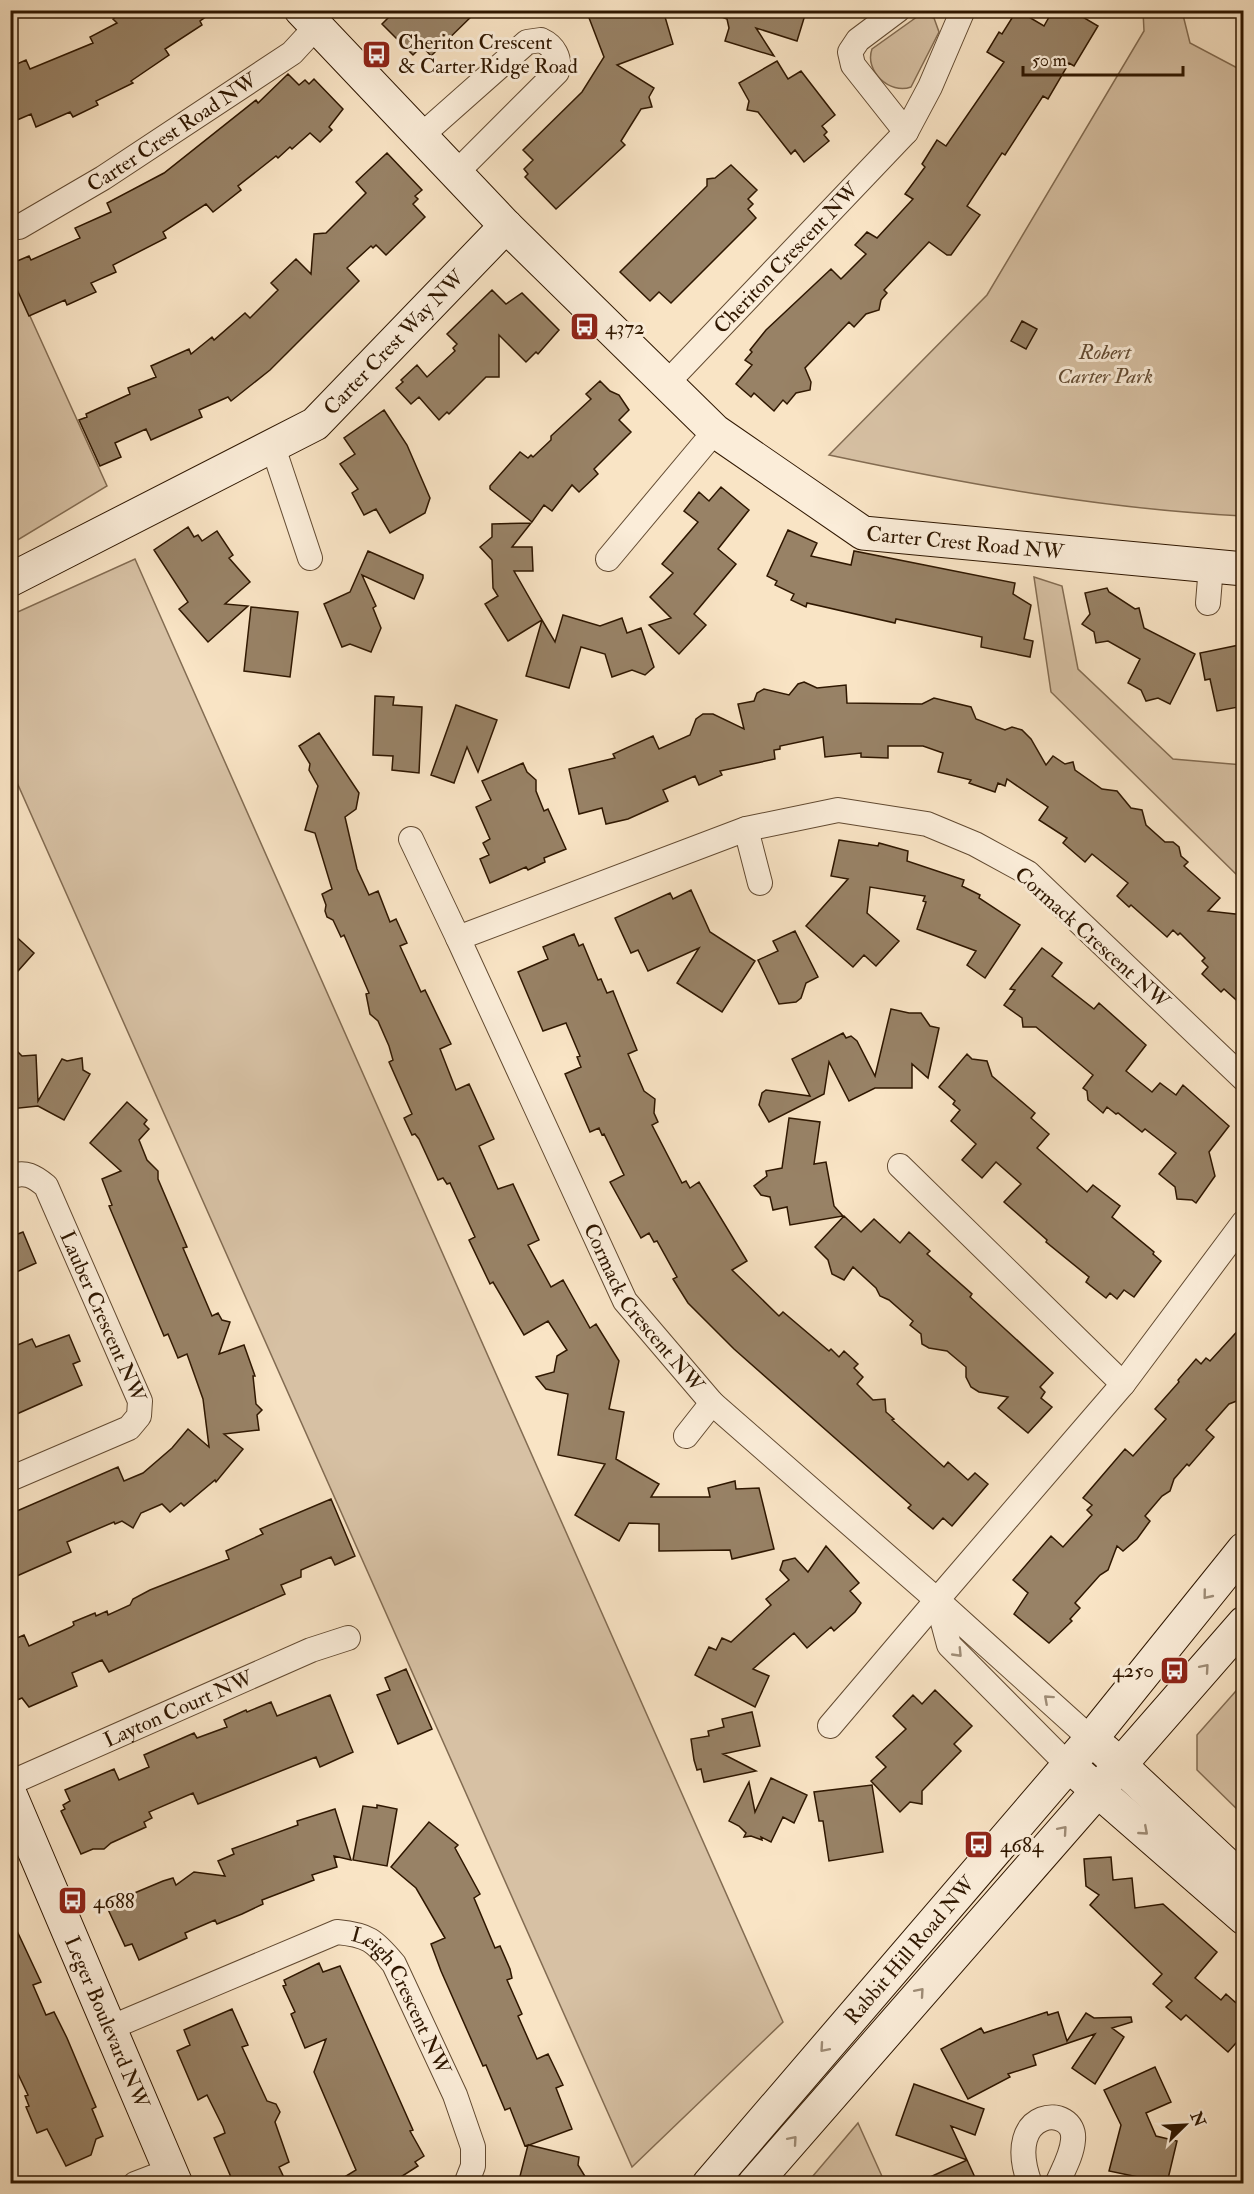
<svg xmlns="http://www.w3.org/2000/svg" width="1254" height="2194" font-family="'IM FELL Double Pica',serif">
	<rect width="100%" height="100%" fill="#f9e4c5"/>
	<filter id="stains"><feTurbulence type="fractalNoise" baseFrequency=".00333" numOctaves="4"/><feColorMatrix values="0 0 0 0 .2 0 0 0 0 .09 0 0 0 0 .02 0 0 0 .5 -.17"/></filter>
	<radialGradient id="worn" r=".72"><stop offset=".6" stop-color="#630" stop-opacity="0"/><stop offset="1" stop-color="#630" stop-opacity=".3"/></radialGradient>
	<path fill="#d7c1a4" stroke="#836c52" stroke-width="1.5" d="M1143 11H1182L1190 43 1243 71V516C1103 509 966 484 829 455L987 295 1144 31Z
		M921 14 934 18 939 32 911 87C890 95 864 71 872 49Z
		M10 272 107 486 11 544H10Z
		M135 559 783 2022 632 2167 11 769V615Z
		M1034 577 1062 586 1078 669 1173 759 1243 765V881L1051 692Z
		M1243 1683V1815L1197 1770V1735Z
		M858 2123 885 2183H807Z"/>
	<path fill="#988266" stroke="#2f1700" stroke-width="1.5" d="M125 10H216L200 21 202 25 165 49 169 55 131 81 133 83 96 101 98 105 73 117 70 112 36 127 31 114 10 123V67L26 60 30 69 93 43 90 37 117 23 113 19Z
		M396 10H478L431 56 422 46 413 55 382 24Z
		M586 10H663L673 44 617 65 654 88 649 97 652 107 641 109 621 141 625 145 556 209 525 177 528 174 524 169 533 160 523 150 582 92 604 57Z
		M714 10H791L805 15 797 41 756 28 774 56 725 41 729 28 727 19 714 14Z
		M1017 10 1044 26 1053 10H1071L1098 26 1074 66 1069 63 1048 99 1043 96 1005 155 1002 153 967 206 980 215 951 255H947L929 242 884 290 887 293 881 300 879 310 866 314 854 327 849 322 805 368 811 382 810 390 796 393 787 404 783 400 774 411 754 393 751 397 736 384 752 365 745 360 752 352 750 350 766 330 831 269 841 279 866 254 855 245 867 232 877 238 913 199 905 194 925 167 922 164 937 140 946 146 1004 62 987 52 999 32 1002 34Z
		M777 61 788 79 801 71 835 115 822 126 827 132 824 135 829 141 804 162 795 150 791 154 758 112 747 110 749 101 739 83Z
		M288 74 299 85 305 80 309 84 314 79 343 109 329 127 332 130 320 142 310 133 292 149 290 147 278 158 276 156 238 186 241 190 213 212 206 204 163 232 166 238 113 265 116 272 91 283 96 292 67 305 65 300 29 316 10 274V264L29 256 31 260 80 238 75 228 111 212 107 203 164 173 256 100 258 103Z
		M387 153 422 190 415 196 418 199 413 204 425 217 386 255 376 245 373 248 371 246 347 268 359 281 270 370 231 401 228 397 199 410 202 417 151 440 146 429 115 443 121 457 100 466 79 420 87 417 86 414 130 394 128 388 156 377 151 366 189 349 191 354 212 337 214 340 245 313 250 318 278 290 271 283 296 259 311 274 314 234 326 233 366 193 356 182Z
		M731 165 757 190 748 199 753 204 748 209 756 218 671 303 659 292 650 301 620 272 707 186V179L715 178Z
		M492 290 506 304 522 293 559 330 538 354 536 352 526 362 499 335V377H486L449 414 447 412 439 420 419 397 411 404 396 388 403 382 401 380 417 365 427 377 455 351 453 348 457 344 447 334Z
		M1022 321 1037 329 1026 349 1011 341Z
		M600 381 610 391 619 395 629 410 619 420 631 432 594 469 598 474 579 492 572 485 552 511 544 505 532 522 490 489V486L520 452 528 458 531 455 533 457 551 440V436L591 399 586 394Z
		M384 410 407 445 430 498 425 513 390 533 376 509 364 515 352 493 358 489 340 464 355 454 344 438Z
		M721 487 749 510 718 549 736 564 694 614 706 625 679 654 649 625 671 618 650 597 673 573 662 564 698 522 684 511 699 492 709 501Z
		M531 523 512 547H532L533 571H514L542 620 508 641 485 604 498 596 493 588 492 560 480 547 492 537V524Z
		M188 527 194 537 198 535 202 541 217 531 233 555 229 558 250 582 225 604 248 606 208 642 179 609 188 602 154 550Z
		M788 530 817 543 811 556 851 565 854 551 1015 583 1013 594 1031 605 1024 639 1033 641 1030 657 981 647 982 637 896 619 895 623 807 603 806 607 791 600 794 594 775 585 777 581 767 576Z
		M368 551 423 575V578L414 599 362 575 376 606 373 608 381 628 371 652 350 644 342 647 324 604 350 592Z
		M1107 588 1109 592 1135 609 1139 608 1144 628 1195 654 1170 704 1158 698 1146 701 1141 690 1128 683 1140 659 1108 641 1096 643 1094 632 1082 624 1090 614 1085 593Z
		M251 607 298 612 290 677 244 671Z
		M563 615 600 626 622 618 627 633 641 628 654 667 645 675 632 670 612 677 605 654 581 647 569 688 526 676 542 620 555 642Z
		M1244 644V706L1217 711 1210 679 1205 680 1200 653Z
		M804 682 817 688 846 685 847 703 922 704 934 698 971 707 976 719 1005 730 1012 727 1022 730 1031 739 1046 765 1053 756 1065 764 1073 762 1075 770 1102 789 1117 791 1131 808 1142 810 1146 825 1165 842H1173L1179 847 1181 856 1188 862 1184 866 1220 898 1208 911 1244 915V1007L1224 989 1221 992 1202 974 1208 967 1202 961 1205 958 1180 933 1178 935 1173 930 1167 937 1131 905 1129 907 1117 896 1128 883 1092 854 1085 862 1063 843 1067 838 1039 820 1048 807 1007 779 1005 786 998 783 995 792 969 783 971 780 938 772 943 753 923 746H888V758L861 757V753L825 757 823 737 780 746V749L774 750 775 759 720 771 722 775 699 785 695 776 663 790 668 801 628 819 606 824 602 808 579 814 569 769 615 758 613 754 653 736 659 749 690 735 696 719 703 714H713L744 729 738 704 754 701 757 693 764 689 789 695 798 684Z
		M375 696 394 697 393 705 422 707 419 773 392 770 393 756 373 755Z
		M456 705 497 720 478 772 467 747 454 783 431 775Z
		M319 733 359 793 356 809 345 817 357 869 369 895 378 891 390 922 396 919 407 943 400 946 421 992 425 990 451 1044 440 1049 456 1090 469 1084 494 1139 479 1146 498 1189 513 1184 539 1240 528 1245 551 1287 563 1280 590 1328 596 1324 619 1361 609 1409 624 1412 616 1459 659 1484 651 1497H710L708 1488 735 1481 736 1489 759 1488 774 1549 732 1559 730 1550 659 1551V1524L629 1523 619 1541 575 1515 605 1464 558 1455 568 1394 546 1389 536 1377 554 1372 557 1356 567 1350 548 1321 524 1335 493 1282 490 1284 469 1240 475 1237 450 1183 447 1184 443 1178 438 1180 419 1139 415 1134 412 1135 404 1118 412 1114 389 1062 393 1060 389 1046 378 1021 370 1014 366 994 369 993 344 935 341 937 333 920 327 917 325 911 326 905 322 894 332 889 315 833 305 830 318 786 309 770 310 764 299 746Z
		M523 763 527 772 536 780V791L544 811 548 809 566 849 544 858 545 862 528 870 526 867 490 883 480 859 489 855 483 843 490 839 476 807 491 800 482 781Z
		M839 840 878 846 879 843 908 851 907 861 964 880 962 886 980 895 979 898 1020 925 985 978 967 965 976 951 917 929 926 902 923 901 925 896 870 887 867 913 899 941 876 966 864 955 853 967 806 926 848 879 831 876Z
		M691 890 710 932 755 961 722 1012 677 983 699 948 648 971 638 950 631 953 615 918 670 893 673 899Z
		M10 931 34 953 10 980Z
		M795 931 818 977 806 983 801 998 796 1002 779 1004 758 960 778 951 773 941Z
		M574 934 579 946 583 944 598 980 601 979 607 993 613 991 619 1006 637 1050 628 1054 644 1091 655 1099 654 1113 658 1122 652 1125 682 1183 686 1181 690 1188 699 1182 747 1261 732 1270 779 1316 783 1312 829 1351 831 1349 839 1357 844 1351 858 1364 854 1368 863 1377 857 1384 873 1400 885 1399 886 1412 894 1419 892 1420 944 1467 948 1462 968 1480 975 1473 988 1484 952 1526 943 1518 933 1529 908 1508 911 1505 734 1349 688 1303 673 1279 677 1277 657 1241 654 1242 649 1233 641 1238 610 1182 624 1175 604 1134 602 1135 599 1128 590 1132 565 1074 581 1067 577 1057 580 1056 566 1023 543 1031 518 972 548 959 543 947Z
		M1042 948 1062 963 1052 976 1094 1009 1099 1003 1146 1045 1126 1071 1152 1092 1160 1083 1176 1095 1183 1085 1229 1126 1209 1152 1215 1176 1196 1203 1192 1200 1177 1199 1175 1187 1159 1174 1176 1153 1145 1129 1142 1132 1118 1113 1116 1114 1107 1107 1103 1113 1088 1100 1087 1091 1083 1088 1093 1075 1036 1027H1023L1022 1018 1004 1005 1015 990 1010 989Z
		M891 1009 909 1013H921L930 1026 939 1028 928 1078 912 1064V1088H875L849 1101 829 1062 824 1094 769 1122 759 1105 762 1093 766 1090 810 1096 792 1059 843 1033 846 1038 851 1036 857 1041 875 1076Z
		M10 1044 22 1056 36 1055 38 1101 62 1059 67 1061 82 1058 83 1070 90 1074 64 1120 38 1106 10 1109Z
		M967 1054 972 1059 987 1061 992 1076 1035 1113 1031 1118 1049 1134 1037 1148 1087 1192 1093 1185 1120 1206 1112 1217 1154 1252 1153 1254 1161 1261 1134 1297 1124 1290 1117 1299 1110 1293 1106 1298 1086 1282 1089 1277 1046 1242 1047 1240 1004 1202 1021 1184 996 1162 982 1178 962 1160 976 1144 951 1121 960 1110 953 1104 955 1101 939 1087Z
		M127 1102 147 1120 144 1124 149 1129 139 1140 147 1160 158 1171V1179L187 1247 183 1248 212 1316 218 1313 222 1320 230 1322 219 1354 244 1345 255 1376H253L256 1404 262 1410 257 1415 259 1430 224 1434 243 1449 216 1482 215 1480 184 1506 181 1503 170 1512 162 1504 141 1513 133 1528 122 1521 115 1524 114 1522 67 1542 71 1552 10 1579V1514L118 1467 124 1481 143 1473 172 1448 188 1429 209 1447 203 1399 187 1354 178 1358 168 1334 164 1336 109 1206 112 1205 102 1179 121 1171 90 1143Z
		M789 1118 820 1122 814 1164 826 1162 834 1206 843 1216 790 1225 787 1207 773 1210 770 1197 761 1195 754 1186 767 1176 766 1171 782 1168Z
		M844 1216 861 1232 874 1219 900 1243 909 1232 930 1251 927 1254 972 1294 970 1297 1053 1373 1040 1387 1045 1392 1041 1398 1052 1407 1028 1433 998 1408 1008 1397 979 1392 971 1387 966 1377V1367L947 1351 929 1348 922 1344 921 1334 910 1325 913 1321 889 1300 880 1296 876 1288 853 1267 844 1280 832 1274 828 1260 815 1247Z
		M23 1232 36 1263 10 1275V1237Z
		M1244 1324 1242 1399 1229 1404 1206 1430 1214 1437 1189 1466 1187 1464 1174 1479 1170 1491 1162 1496 1145 1516 1150 1521 1137 1539 1123 1551 1117 1546 1108 1570 1100 1575 1075 1603 1080 1608 1070 1619 1072 1621 1049 1643 1014 1614 1028 1593 1013 1580 1051 1536 1063 1547 1092 1515 1087 1510 1092 1505 1083 1498 1125 1449 1133 1456 1166 1419 1155 1409 1179 1382 1178 1380 1196 1359 1201 1364 1206 1358 1210 1361Z
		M69 1335 80 1361 73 1364 82 1385 10 1417V1348L32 1339 36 1347Z
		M331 1499 355 1556 335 1565 331 1557 301 1570V1577L281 1585 285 1594 109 1672 102 1660 72 1673 77 1686 29 1707 22 1698 10 1703V1641L24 1635 29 1646 71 1627 74 1625 73 1622 95 1613 96 1616 107 1611 108 1615 130 1605 133 1599 150 1590 229 1559 226 1551 263 1534 260 1529Z
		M826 1546 859 1583 850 1591 861 1603 855 1612 834 1631 831 1627 807 1648 794 1633 753 1669 769 1676 755 1707 695 1675 709 1647 716 1650 722 1638 731 1642 771 1605 766 1599 789 1580 780 1570 783 1561 795 1558 808 1572Z
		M406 1669 432 1729 398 1744 377 1695 390 1690 385 1678Z
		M935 1690 972 1726 954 1744 961 1751 922 1791V1804L910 1802 900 1812 871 1781 886 1767 876 1757 906 1729 893 1716 913 1695 922 1704Z
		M330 1695 353 1752 320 1767 316 1757 198 1804 193 1793 149 1812 152 1818 144 1822 146 1827 111 1843 104 1849H93L81 1854 61 1811 65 1809 63 1805 70 1801 65 1790 114 1769 119 1780 149 1767 144 1755 194 1733 197 1738 227 1727 224 1720 246 1710 247 1712 271 1702 277 1716Z
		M752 1712 760 1746 723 1754 756 1771 704 1782 701 1769 697 1770 694 1760 691 1739 709 1736 708 1731 724 1727 722 1719Z
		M771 1778 807 1795 794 1823 783 1817 771 1842 761 1837 762 1840 751 1836 744 1837 746 1833 739 1826 729 1821 749 1782 755 1812Z
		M872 1785 883 1852 829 1861 823 1821H819L814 1792Z
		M377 1805 397 1809 387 1866 353 1860 363 1806 377 1808Z
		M335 1809 351 1860 334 1856 337 1867 312 1875 314 1880 262 1900 263 1904 242 1914 217 1924 215 1920 185 1933 187 1938 139 1960 132 1944 125 1946 106 1905 163 1881 173 1878 176 1885 194 1872 225 1876 218 1861 234 1854 232 1849 298 1825 297 1821Z
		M429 1822 458 1845 455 1848 480 1894 474 1898 495 1948 500 1946 510 1969 512 1978 507 1980 522 2014 518 2016 537 2059 548 2054 563 2085 556 2088 572 2129 529 2145 579 2157 578 2165 586 2178 575 2184H518L528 2145 525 2146 510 2108 505 2110 486 2065 483 2066 441 1971 431 1944 445 1938 416 1888 391 1867Z
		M1111 1857 1113 1880 1132 1878 1135 1908 1163 1904 1217 1952 1195 1978 1221 2000 1226 1994 1244 2010V2034L1228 2052 1186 2015 1181 2020 1166 2007 1172 2001 1153 1984 1162 1974 1090 1905 1099 1895 1086 1886 1084 1859Z
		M10 1916 41 1982 33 1985 46 2015 54 2012 67 2038 96 2107 92 2109 103 2136 96 2139 91 2155 66 2166 47 2129 37 2133 26 2107 29 2106 25 2096 28 2095 10 2057Z
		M319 1963 323 1972 340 1966 413 2130 410 2131 424 2156 415 2162 418 2166 396 2180 395 2184H333L356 2170 314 2072 326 2039 305 2048 291 2014 295 2012 283 1986 286 1985 284 1980Z
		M232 2009 248 2045 242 2047 267 2101 276 2104 280 2112 275 2122 289 2162 279 2167 287 2184H234L214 2138 225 2133 223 2127 207 2095 198 2100 177 2051 190 2045 184 2030Z
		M1047 2012 1048 2015 1058 2012 1067 2041 1086 2013 1094 2018 1131 2017 1132 2022 1112 2028 1124 2037 1095 2084 1072 2068 1095 2034 1033 2055 1036 2065 1008 2074 1010 2077 968 2099 941 2049 981 2028 984 2033Z
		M1155 2067 1171 2102 1146 2113 1156 2136 1177 2141 1167 2183 1109 2171 1121 2125 1104 2090Z
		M914 2084 984 2109 975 2135 951 2126 967 2160 896 2135Z
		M967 2160 978 2184H915Z"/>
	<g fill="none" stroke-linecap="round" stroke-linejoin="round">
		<defs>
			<g id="street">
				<path d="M898 10 858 40 850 52 853 65 906 132"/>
				<path d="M422 135 527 42 541 40C554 46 561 58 557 72L456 173"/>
				<path id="s1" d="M19 227 103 178 292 53 316 27"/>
				<path id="s2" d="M666 384 906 132 930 87 963 10"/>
				<path d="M273 447 310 558"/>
				<path d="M608 559 715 431"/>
				<path d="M1208 603 1211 566"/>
				<path d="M746 829 760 883"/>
				<path d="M411 839 458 938"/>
				<path id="s3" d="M1244 1079 1028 873 975 844 927 824 838 810 746 829 458 938 625 1301 712 1403 937 1600 1123 1384 1244 1222"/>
				<path d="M900 1166 1123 1384"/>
				<path id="s4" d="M10 1177C25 1170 35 1177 46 1186L140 1401 139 1416 129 1428 10 1479"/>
				<path d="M686 1436 712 1403"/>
				<path d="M937 1600 949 1645 1068 1765"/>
				<path d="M937 1600 1091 1739"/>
				<path d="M830 1726 937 1600"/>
				<path id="s5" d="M10 1783 311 1650 348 1638"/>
				<path id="s6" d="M112 2027 337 1932C368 1935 374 1940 394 1964L455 2095 473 2147V2166L466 2184"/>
				<path d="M135 2184 169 2171"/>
				<path d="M1030 2184C1001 2106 1077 2104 1073 2140 1072 2155 1063 2170 1057 2184"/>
			</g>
			<g id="secondary">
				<path id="s7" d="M301 10 506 226 715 431 863 533 1244 569"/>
				<path id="s8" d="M10 580 315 424 506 226"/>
				<path d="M1105 1751 1244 1881"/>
				<path d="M1081 1776 1244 1918"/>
				<path id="s9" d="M10 1794 176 2184"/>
				<path id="s10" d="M709 2184 1091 1739 1244 1549"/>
				<path d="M754 2184 1244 1623"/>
			</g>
		</defs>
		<use href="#street" stroke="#624a31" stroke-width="26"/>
		<use href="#secondary" stroke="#2f1700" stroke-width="35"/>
		<use href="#street" stroke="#fbedd9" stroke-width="24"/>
		<use href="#secondary" stroke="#fbedd9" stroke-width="33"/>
	</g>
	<defs><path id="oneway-chevron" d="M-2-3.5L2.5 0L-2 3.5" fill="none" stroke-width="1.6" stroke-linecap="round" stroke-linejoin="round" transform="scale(1.5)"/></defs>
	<g stroke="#9f8d77">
		<use href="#oneway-chevron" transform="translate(1207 1595) rotate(129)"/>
		<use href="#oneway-chevron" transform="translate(958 1653) rotate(46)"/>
		<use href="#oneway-chevron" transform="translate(1205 1668) rotate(-49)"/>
		<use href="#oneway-chevron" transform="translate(1048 1699) rotate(-138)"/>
		<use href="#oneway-chevron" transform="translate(1063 1830) rotate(-49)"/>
		<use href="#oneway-chevron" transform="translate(1144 1831) rotate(41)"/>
		<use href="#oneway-chevron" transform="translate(920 1992) rotate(-49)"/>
		<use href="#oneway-chevron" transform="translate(824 2048) rotate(131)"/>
		<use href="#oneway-chevron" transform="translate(793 2140) rotate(-49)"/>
	</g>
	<defs>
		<symbol id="bus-square" viewBox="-11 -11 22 22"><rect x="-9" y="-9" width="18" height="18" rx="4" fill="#8f2418" stroke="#fbedd9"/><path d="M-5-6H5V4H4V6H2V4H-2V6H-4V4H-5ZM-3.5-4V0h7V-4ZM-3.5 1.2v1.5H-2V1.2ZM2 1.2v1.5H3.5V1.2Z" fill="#fff"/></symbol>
	</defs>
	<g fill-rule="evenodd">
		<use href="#bus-square" x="360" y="38" width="33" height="33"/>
		<use href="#bus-square" x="568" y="310" width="33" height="33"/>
		<use href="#bus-square" x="1158" y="1654" width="33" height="33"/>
		<use href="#bus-square" x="962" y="1828" width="33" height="33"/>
		<use href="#bus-square" x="56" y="1884" width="33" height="33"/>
	</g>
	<g text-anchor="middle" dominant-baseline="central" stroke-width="6" stroke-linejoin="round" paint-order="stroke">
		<g font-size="21" fill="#2f1700" stroke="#fbedd9" text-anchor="start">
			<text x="398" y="42">Cheriton Crescent<tspan x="398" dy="24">&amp; Carter Ridge Road</tspan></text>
			<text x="605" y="327">4372</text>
			<text x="1154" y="1670" text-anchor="end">4250</text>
			<text x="1000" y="1845">4684</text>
			<text x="93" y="1901">4688</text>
		</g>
		<g font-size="21" fill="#2f1700" stroke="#fbedd9">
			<text stroke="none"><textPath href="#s1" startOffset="180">Carter Crest Road NW</textPath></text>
			<text stroke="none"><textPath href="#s2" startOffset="174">Cheriton Crescent NW</textPath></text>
			<text stroke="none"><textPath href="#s8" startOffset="456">Carter Crest Way NW</textPath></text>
			<text stroke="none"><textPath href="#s7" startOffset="873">Carter Crest Road NW</textPath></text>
			<text transform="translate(1092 938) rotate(42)">Cormack Crescent NW</text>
			<text stroke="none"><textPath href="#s3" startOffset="1318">Cormack Crescent NW</textPath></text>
			<text stroke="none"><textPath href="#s4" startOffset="182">Lauber Crescent NW</textPath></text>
			<text stroke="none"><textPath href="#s5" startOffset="184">Layton Court NW</textPath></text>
			<text stroke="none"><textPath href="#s10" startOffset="308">Rabbit Hill Road NW</textPath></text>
			<text stroke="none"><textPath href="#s6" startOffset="346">Leigh Crescent NW</textPath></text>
			<text stroke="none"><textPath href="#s9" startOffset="248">Leger Boulevard NW</textPath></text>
		</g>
		<g font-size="21" font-style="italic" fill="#614a31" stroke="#fbedd9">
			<text x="1105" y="352">Robert<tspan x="1105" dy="24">Carter Park</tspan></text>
		</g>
	</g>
	<rect width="1254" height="2194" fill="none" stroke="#f9e4c5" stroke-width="36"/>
	<rect x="12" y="12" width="1230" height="2170" fill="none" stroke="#2f1700" stroke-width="3"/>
	<rect x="18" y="18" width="1218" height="2158" fill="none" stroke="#2f1700" stroke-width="1.5"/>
	<g transform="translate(1185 2125) rotate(66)" stroke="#fbedd9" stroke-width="4.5" paint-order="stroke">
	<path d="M0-4.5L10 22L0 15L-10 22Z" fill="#2f1700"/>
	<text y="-9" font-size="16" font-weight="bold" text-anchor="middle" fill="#2f1700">N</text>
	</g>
	<path d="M1023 66v9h160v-9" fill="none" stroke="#2f1700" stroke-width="3"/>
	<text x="1032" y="66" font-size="18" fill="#2f1700" stroke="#fbedd9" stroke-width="4.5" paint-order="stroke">50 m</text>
	<rect width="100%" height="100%" filter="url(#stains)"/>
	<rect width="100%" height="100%" fill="url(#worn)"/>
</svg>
